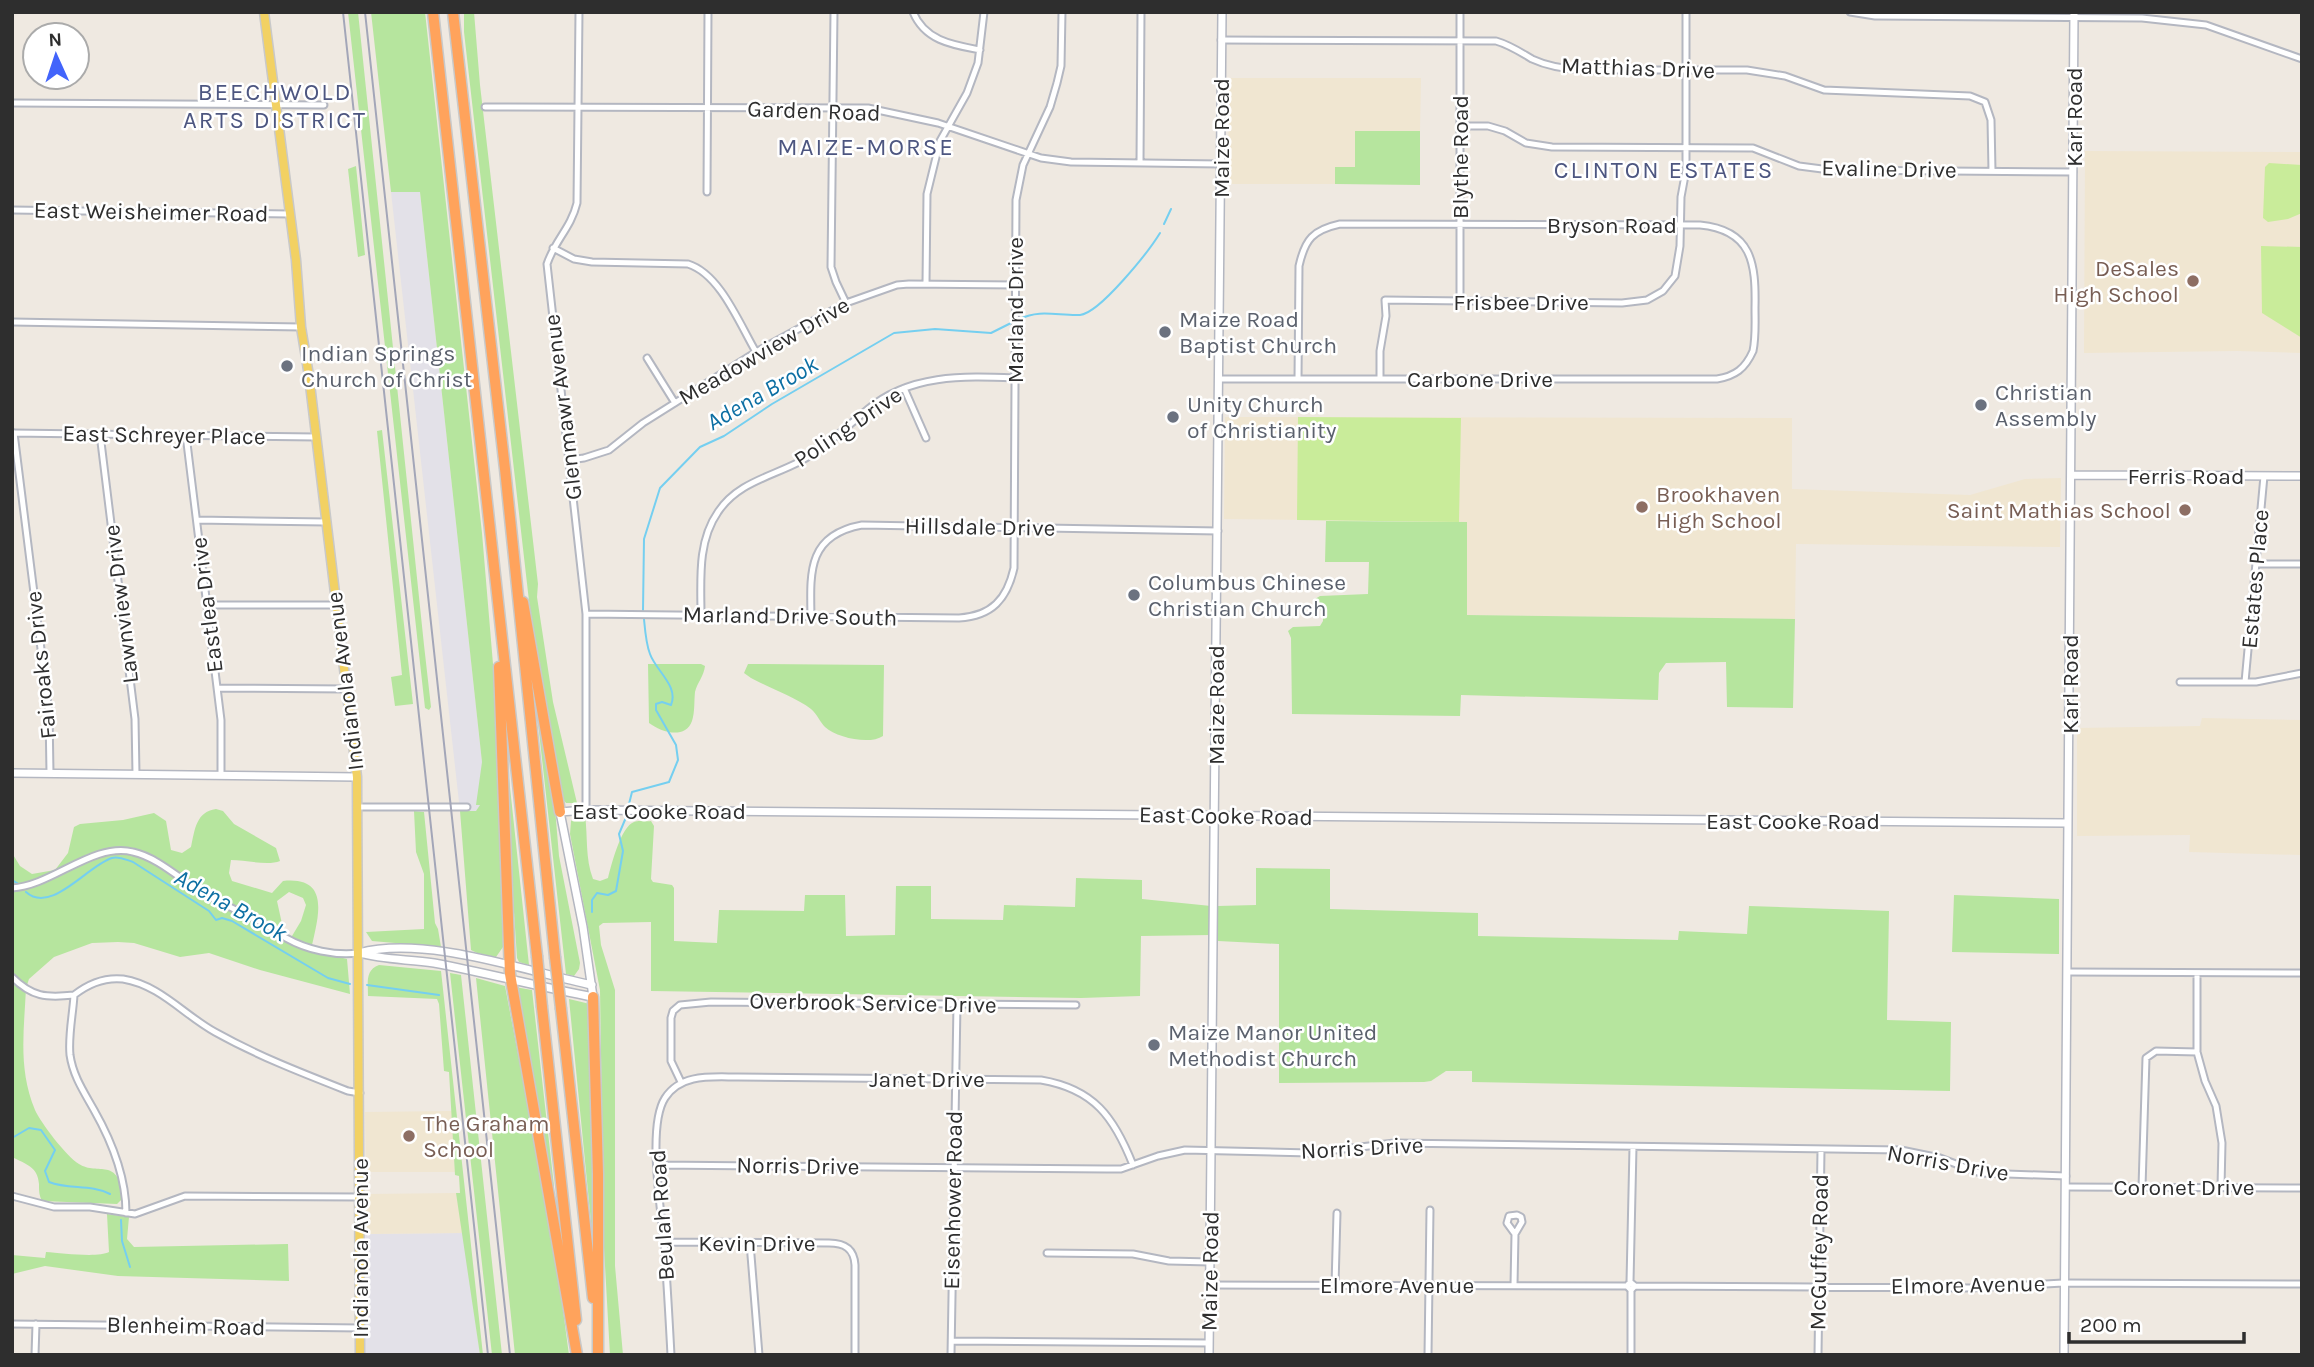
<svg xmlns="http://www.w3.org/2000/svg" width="2314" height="1367" font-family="Karla,sans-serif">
	<rect width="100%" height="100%" fill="#efe9e1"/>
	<path fill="#e3e1e8" d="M391 192H420L482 762 481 805 476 811H460Z
		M463 1233 480 1355H358L359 1243 366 1234Z"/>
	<path fill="#f0e6d1" d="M1229 78H1421L1420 131H1355V167H1335V184H1228Z
		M2085 151 2302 152V353L2237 351 2084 353Z
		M1225 417 1792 418V489L1970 495 2025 479 2061 478 2060 547 1796 544 1795 619 1466 615 1467 522 1224 519Z
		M2202 718 2302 720V855L2189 852 2190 835 2077 836V728L2200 726Z
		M452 1111 455 1172H366L365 1112Z
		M456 1193 463 1233 366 1234V1194Z"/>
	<path fill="#b6e59e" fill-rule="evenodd" d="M348 12H358L424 645 431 707 429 710 425 708Z
		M371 12H425L482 533 494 676 503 947 496 957 477 953 471 950 460 811H476L480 805H476L482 762 420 192H391Z
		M464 12H474L480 85 538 584 537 597 553 702 577 803H566L562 798 537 660 529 601 464 32Z
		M1355 131H1420V185L1335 184V167H1355Z
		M356 166 365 255 358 257 348 169Z
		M382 430 413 704 395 706 391 677 402 675 377 431Z
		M1326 521 1467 522V615L1795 619 1793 708 1727 707 1726 662 1666 663 1659 673 1658 700 1461 695 1460 716 1292 714 1291 638 1288 631 1293 627 1320 626 1323 621V613L1318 608 1315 599 1320 596 1368 594 1369 562H1325Z
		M648 664H701L705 666C704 676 697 683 695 692 694 701 695 712 692 721 685 740 661 732 649 723Z
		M748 664 884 665 883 736C870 745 837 738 825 727 820 722 817 714 811 709 795 697 769 688 751 678L744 673Z
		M538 723H541L554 796 559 856 580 963 579 969 574 976 566 974Z
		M506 750 529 965 519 962 517 958 506 789Z
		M216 809 223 811 234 824 276 848 280 861C268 866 245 860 231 860L229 873 232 881 272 893 283 881C333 876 317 920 311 950L347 959 350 994 260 970 209 953 180 957 134 943 118 942 92 943 54 957 29 979 26 988C24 1031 18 1069 35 1110 41 1123 66 1156 79 1164 98 1176 119 1156 123 1198L117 1204 42 1201C39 1195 39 1191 39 1184 38 1167 26 1164 12 1157V853L20 866 32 874 55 870 68 853 74 827 80 824 123 820 154 813 166 821 171 850 182 853 191 847C195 829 196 812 216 809ZM289 892 303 898 306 905 301 921 289 941 284 933 277 901Z
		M414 811 424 812 435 923 438 929 441 947 372 941 366 932 424 929V874L416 852Z
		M579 815H585C588 837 585 858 593 879L600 881 608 878C611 866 621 826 634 822 639 820 647 822 651 821L654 826 651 879 653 882 672 885 674 888V941L717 943 719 910 804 911 805 895H845L846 936 895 935 896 886H931V919L1003 920 1004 905 1075 907 1076 878 1142 880V899L1211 906V935L1141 936 1140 996 1081 998 651 991V922L603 923 599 926 601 945 615 990V1266L623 1355H610L604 1248 600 990 570 834 571 821Z
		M1256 868 1330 869V909L1478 913V936L1678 940 1679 931 1747 934 1749 906 1889 911 1887 1020 1951 1022 1950 1091 1472 1082V1071H1446L1431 1081 1424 1082 1279 1083V944L1218 941V906L1256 905Z
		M1954 895 2059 899V954L1952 952Z
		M379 965 441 971 483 1355H480L456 1193H460L459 1176 455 1175 449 1072 444 1071 439 1004 437 999 368 996C368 983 365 970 379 965Z
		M450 973 461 975 502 1355H492Z
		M476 978 505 986 554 1243 569 1355H515Z
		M515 987 532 990 554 1186H551Z
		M569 999 590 1004 594 1146 593 1242Z
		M107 1214 129 1217 127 1239 134 1247 288 1244 289 1281 118 1276 45 1266 12 1274V1255L45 1258 46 1252C61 1253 98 1258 109 1252Z"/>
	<path fill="#c9ec9a" d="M2269 163 2302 165V213L2288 219 2268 222 2263 218 2265 167Z
		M2261 246 2302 247V338L2262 313Z
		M1298 417 1461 418 1459 522 1297 520Z"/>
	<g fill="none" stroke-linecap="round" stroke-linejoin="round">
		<path stroke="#75cff0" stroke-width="2" d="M1164 224 1171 209
			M1020 319C1039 309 1059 316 1080 315 1100 313 1149 251 1160 233
			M643 610 644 539 660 488 700 447 724 436 772 404 894 333 935 329 991 333 1011 323
			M629 804 632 792 669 782 678 760 676 745 656 710V704L662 702 671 705C679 686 656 671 650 654 646 644 645 630 644 619
			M12 880 17 883
			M26 892C51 915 88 865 112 858 120 856 126 860 133 862L209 911 216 920 222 918 232 921 328 978 350 984
			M592 912V900L597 893 608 895 616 891 623 851 619 834 627 815
			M367 985 439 995
			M12 1138 29 1128 41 1130 55 1150 45 1171 49 1182C69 1190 90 1184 110 1194
			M121 1220 122 1241 130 1267"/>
		<defs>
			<path id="street" d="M579 12 577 203C571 228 555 240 547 264L586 614V810
				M834 12 831 267 836 282 846 303
				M913 12C925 41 953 45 980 50
				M1850 12 1875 16 2142 18 2206 25 2302 59
				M1221 40 1496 41C1510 45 1520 52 1532 59 1549 67 1565 69 1583 70H1747L1785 76 1824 90 1970 96 1985 102 1991 120 1992 171
				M12 103 324 105
				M485 107 868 108 938 123 1041 158 1071 162 1220 164
				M1460 126H1488L1505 131 1526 143 1552 147 1753 148 1799 166 1830 170 2073 172
				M1140 162 1141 12
				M707 192 708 12
				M12 210 289 214
				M553 248 574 259 592 262 688 264C720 274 739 323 756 352
				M926 284 927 194 940 141 967 93 978 63 984 12
				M1460 302V12
				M12 322 301 327
				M647 358 675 403
				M1219 379H1717C1735 376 1745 369 1753 351 1756 337 1755 322 1755 308 1756 263 1752 230 1700 225L1340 224C1313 230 1305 239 1299 266L1298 379
				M1380 379V351L1386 316 1385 300 1622 303 1647 300 1663 291 1675 276 1680 246 1681 197 1686 170V12
				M904 388 926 438
				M12 433 316 437
				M14 433 49 713 50 773
				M100 434 135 719 136 774
				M186 435 221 720V775
				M569 460 584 458 609 450 643 423 756 352 846 303 897 285 909 284 1016 285
				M197 520 326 522
				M2256 564H2302
				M207 605H337
				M586 614 959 618C992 616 1007 599 1014 568L1016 200 1023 165 1050 107 1057 83 1061 66 1062 12
				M701 616C701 581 697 542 718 512 737 483 770 477 799 462 825 448 845 428 867 410 909 374 963 376 1015 378
				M811 616C810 571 808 535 862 525L1218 531
				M2180 682H2256L2302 673
				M2245 682 2264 476
				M217 688 347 689
				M358 807H467
				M12 888C52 886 93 842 133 852 156 857 178 877 198 890 217 902 239 911 259 921 269 926 277 933 286 938 307 950 335 956 359 953
				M2068 972 2302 973
				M2197 973V1052L2205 1081 2216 1106 2222 1143 2221 1187
				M12 977C32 997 46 998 74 995
				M74 995C88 984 104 977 123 979 160 985 184 1015 215 1032 258 1056 302 1073 348 1091L360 1093
				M74 995C73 1014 68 1036 70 1055 73 1076 84 1092 94 1110 111 1140 126 1177 126 1213
				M681 1082 671 1061V1018L673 1011 680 1005 711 1002 1076 1005
				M657 1165 1107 1169H1121L1158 1156 1185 1150 1310 1153 1394 1143 1901 1150 1940 1158 1980 1173 2066 1176
				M2066 1187 2302 1188
				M2142 1187 2146 1058 2156 1051 2197 1052
				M12 1196 54 1207H90L135 1214 185 1196 360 1197
				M664 1242 829 1243C844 1243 854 1248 855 1265V1355
				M750 1243 759 1355
				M1047 1253 1133 1254 1169 1261 1210 1262
				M1630 1282 1633 1147
				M1210 1285 1627 1286 1631 1290 1635 1286 1630 1282 1627 1286
				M1514 1285 1515 1234 1522 1222 1521 1217 1517 1215 1509 1216 1507 1223 1515 1234
				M1335 1286 1337 1213
				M1635 1286 1971 1288 2063 1283 2302 1284
				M12 1324 361 1328
				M952 1341 1209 1343
				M35 1355 36 1324
				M671 1355C669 1317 667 1280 664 1242 661 1209 647 1126 665 1098 681 1073 712 1077 738 1077L1041 1080C1094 1089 1114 1117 1133 1165
				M951 1355 957 1004
				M1428 1355 1430 1210
				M1631 1355V1290
				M1818 1355 1821 1150"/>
			<path id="secondary" d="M2071 475 2302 476
				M12 773 357 777
				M359 953C384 960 408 959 434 963 487 973 540 987 593 997L583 927 560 812 586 810 2068 823
				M359 953C425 935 525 971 592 985
				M1209 1355 1222 12
				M2064 1355 2074 12"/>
			<path id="primary" d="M264 12 296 260 301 327 309 376 357 777 360 1355"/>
			<path id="highway" d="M433 12 537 956
				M453 12 505 469 555 957
				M523 602 560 812
				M499 667 510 974 577 1355
				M593 997 598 1174V1353
				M542 1007 576 1320
				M561 1009 593 1298"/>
		</defs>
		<use href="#street" stroke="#b4b7c1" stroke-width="9"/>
		<use href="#secondary" stroke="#b4b7c1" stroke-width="10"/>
		<use href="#primary" stroke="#c9c9c9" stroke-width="11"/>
		<use href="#highway" stroke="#c9c9c9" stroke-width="13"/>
		<use href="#street" stroke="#fff" stroke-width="5"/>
		<use href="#secondary" stroke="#fff" stroke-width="7"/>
		<use href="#primary" stroke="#f2d163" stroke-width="8"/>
		<use href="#highway" stroke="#ffa35c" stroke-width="10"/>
		<path stroke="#a3a6b8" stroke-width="2" d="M343 12 488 1355
			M365 12 510 1355"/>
		<defs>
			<path id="highway-bridge" d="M537 956 542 1007
				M555 957 561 1009"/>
		</defs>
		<use href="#highway-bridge" stroke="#c9c9c9" stroke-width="13" stroke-linecap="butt"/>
		<use href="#highway-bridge" stroke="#ffa35c" stroke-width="10"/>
	</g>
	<g fill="#8d6e63" stroke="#fff" stroke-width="2.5">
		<circle cx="2193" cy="281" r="7"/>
		<circle cx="1642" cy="507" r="7"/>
		<circle cx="2185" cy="510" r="7"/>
		<circle cx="409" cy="1136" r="7"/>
	</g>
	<g fill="#6b7280" stroke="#fff" stroke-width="2.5">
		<circle cx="1165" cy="332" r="7"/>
		<circle cx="287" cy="366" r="7"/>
		<circle cx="1981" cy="405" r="7"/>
		<circle cx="1173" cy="417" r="7"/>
		<circle cx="1134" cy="595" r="7"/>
		<circle cx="1154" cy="1045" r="7"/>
	</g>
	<g text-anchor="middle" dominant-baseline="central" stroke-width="5" stroke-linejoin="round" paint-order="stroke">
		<g font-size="23" fill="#2e2e2e" stroke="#fff">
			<text transform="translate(1638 68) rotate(2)">Matthias Drive</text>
			<text transform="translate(814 111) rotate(2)">Garden Road</text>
			<text transform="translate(2074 117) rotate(-90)">Karl Road</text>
			<text transform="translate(1221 138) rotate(-90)">Maize Road</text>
			<text transform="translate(1460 157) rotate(-90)">Blythe Road</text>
			<text transform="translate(1889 169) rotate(1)">Evaline Drive</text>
			<text transform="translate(151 212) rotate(1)">East Weisheimer Road</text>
			<text x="1612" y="225">Bryson Road</text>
			<text x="1521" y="302">Frisbee Drive</text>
			<text transform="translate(1015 310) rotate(-90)">Marland Drive</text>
			<text transform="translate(764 351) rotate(-30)">Meadowview Drive</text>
			<text x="1480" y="379">Carbone Drive</text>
			<text transform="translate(563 407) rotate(-97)">Glenmawr Avenue</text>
			<text transform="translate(848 427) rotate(-34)">Poling Drive</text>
			<text transform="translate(164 435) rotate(1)">East Schreyer Place</text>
			<text x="2186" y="476">Ferris Road</text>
			<text transform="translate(980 527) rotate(1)">Hillsdale Drive</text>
			<text transform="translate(2255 579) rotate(-85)">Estates Place</text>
			<text transform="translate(121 604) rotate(-97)">Lawnview Drive</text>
			<text transform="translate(207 605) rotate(-97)">Eastlea Drive</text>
			<text transform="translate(790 616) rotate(1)">Marland Drive South</text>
			<text transform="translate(41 665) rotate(-96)">Fairoaks Drive</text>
			<text transform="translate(345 681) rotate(-97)">Indianola Avenue</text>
			<text transform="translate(2070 684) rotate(-90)">Karl Road</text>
			<text transform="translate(1216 705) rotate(-90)">Maize Road</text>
			<text x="659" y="811">East Cooke Road</text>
			<text transform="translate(1226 816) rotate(1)">East Cooke Road</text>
			<text x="1793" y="821">East Cooke Road</text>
			<text transform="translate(873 1003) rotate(1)">Overbrook Service Drive</text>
			<text x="927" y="1079">Janet Drive</text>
			<text transform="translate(1362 1148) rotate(-3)">Norris Drive</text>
			<text transform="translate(1948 1163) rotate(10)">Norris Drive</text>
			<text transform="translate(798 1166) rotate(1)">Norris Drive</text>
			<text x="2184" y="1187">Coronet Drive</text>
			<text transform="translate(953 1200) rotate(-89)">Eisenhower Road</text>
			<text transform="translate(662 1215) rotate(-94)">Beulah Road</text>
			<text x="757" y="1243">Kevin Drive</text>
			<text transform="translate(360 1248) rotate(-90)">Indianola Avenue</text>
			<text transform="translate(1819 1252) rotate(-89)">McGuffey Road</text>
			<text transform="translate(1210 1271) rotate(-89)">Maize Road</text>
			<text x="1397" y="1285">Elmore Avenue</text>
			<text transform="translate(1968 1285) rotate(-1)">Elmore Avenue</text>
			<text transform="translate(186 1326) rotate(1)">Blenheim Road</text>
		</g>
		<g font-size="23" fill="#785e54" stroke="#fff" text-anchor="end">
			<text x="2179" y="268">DeSales<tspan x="2179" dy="26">High School</tspan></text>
			<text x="1656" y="494" text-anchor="start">Brookhaven<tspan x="1656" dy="26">High School</tspan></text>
			<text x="2171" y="510">Saint Mathias School</text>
			<text x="423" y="1123" text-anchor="start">The Graham<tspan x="423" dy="26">School</tspan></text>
		</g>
		<g font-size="23" fill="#5b616d" stroke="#fff" text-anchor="start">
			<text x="1179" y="319">Maize Road<tspan x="1179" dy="26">Baptist Church</tspan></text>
			<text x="301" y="353">Indian Springs<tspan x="301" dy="26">Church of Christ</tspan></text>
			<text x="1995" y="392">Christian<tspan x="1995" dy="26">Assembly</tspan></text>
			<text x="1187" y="404">Unity Church<tspan x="1187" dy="26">of Christianity</tspan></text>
			<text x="1148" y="582">Columbus Chinese<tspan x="1148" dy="26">Christian Church</tspan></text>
			<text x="1168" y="1032">Maize Manor United<tspan x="1168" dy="26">Methodist Church</tspan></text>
		</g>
		<g font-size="24" letter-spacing="2" fill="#4d5680" stroke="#fff">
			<text x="275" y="92">BEECHWOLD<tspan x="275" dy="28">ARTS DISTRICT</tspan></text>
			<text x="866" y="147">MAIZE-MORSE</text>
			<text x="1664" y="170">CLINTON ESTATES</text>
		</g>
		<g font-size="24" font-style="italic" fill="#0d6fa3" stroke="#fff">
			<text transform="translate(762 393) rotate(-30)">Adena Brook</text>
			<text transform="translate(231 905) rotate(29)">Adena Brook</text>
		</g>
	</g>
	<rect width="2314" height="1367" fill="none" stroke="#2e2e2e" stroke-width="28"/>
	<g transform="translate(56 56) rotate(357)"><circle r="33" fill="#ffffff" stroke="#ababab" stroke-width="2"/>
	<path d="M0-5L12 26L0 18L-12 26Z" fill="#4264fb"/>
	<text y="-10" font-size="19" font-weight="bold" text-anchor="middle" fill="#2e2e2e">N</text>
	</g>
	<path d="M2069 1332v10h175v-10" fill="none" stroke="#2e2e2e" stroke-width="3.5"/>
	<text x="2080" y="1332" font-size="21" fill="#2e2e2e" stroke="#ffffff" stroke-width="5" paint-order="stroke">200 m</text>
</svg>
